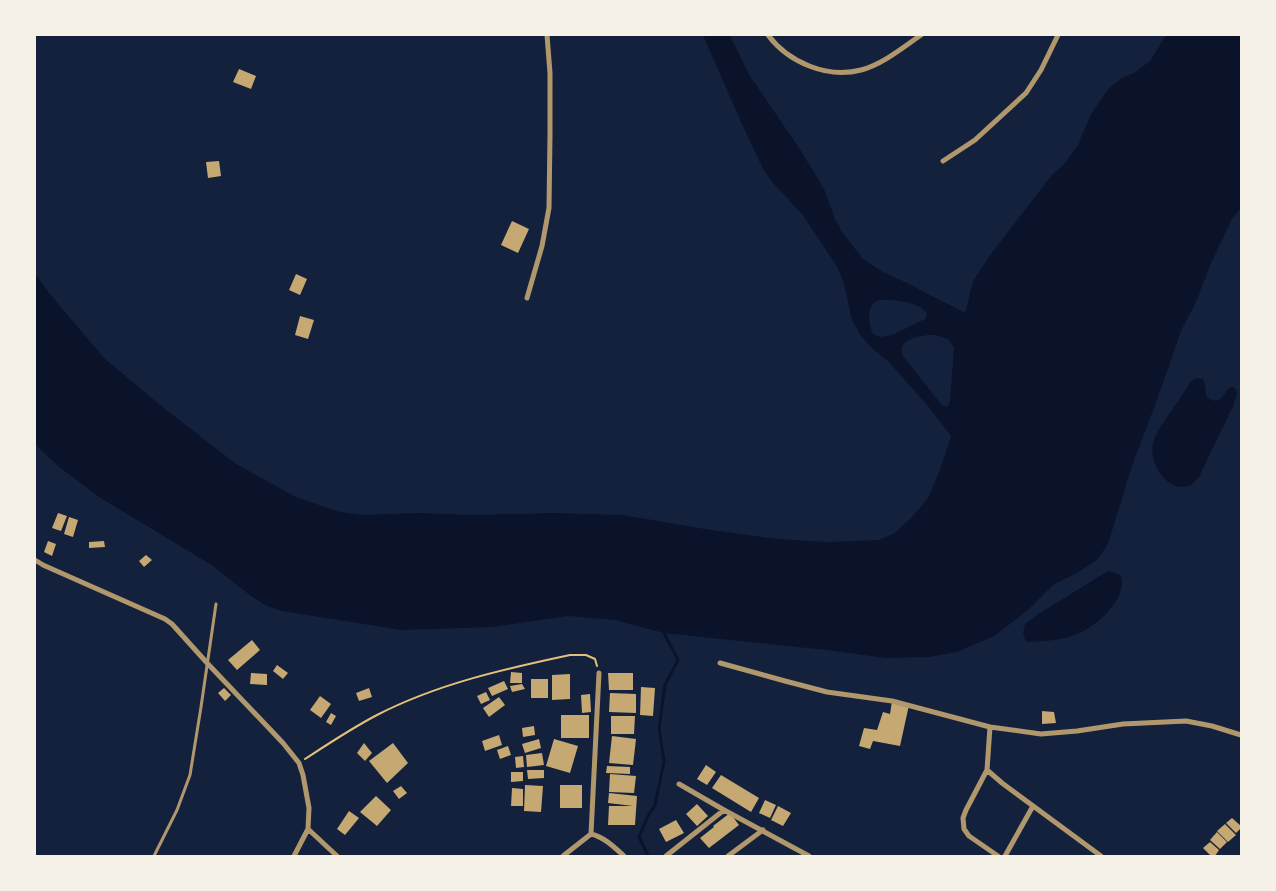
<svg xmlns="http://www.w3.org/2000/svg" width="1276" height="891" font-family="'PT Sans Narrow',sans-serif">
	<rect width="100%" height="100%" fill="#14213d"/>
	<path fill="#0b132b" fill-rule="evenodd" d="M703 35H730L748 73 801 151 824 189 835 219 842 232 863 259 883 272 907 283 965 313 973 281 991 254 1051 176 1064 164 1078 145 1091 114 1109 88 1122 78 1134 73 1150 61 1166 35H1241V208L1232 219 1212 261 1196 302 1181 331 1157 400 1132 466 1108 544 1097 560 1075 574 1053 585 1028 610 994 636 957 652 929 657 886 658 826 650 664 633 615 620 568 616 492 627 401 630 282 611 267 606 251 596 210 564 99 497 58 466 35 444V273L49 293 104 358 160 405 236 464 296 497 340 512 361 515 417 513 474 515 554 513 623 515 705 529 777 539 827 542 879 540 895 533 912 517 928 498 940 470 951 436 928 406 888 361 873 349 861 336 852 320 844 284 838 268 802 214 772 182 763 169 741 122ZM880 300C893 299 920 302 927 314L925 319 892 335 880 337 873 334C868 322 865 304 880 300ZM935 335 948 339 954 347 950 401 947 407 941 404 903 356C895 338 923 335 935 335Z
		M1196 378 1203 379C1206 385 1205 391 1207 397 1220 406 1221 397 1229 388L1233 387 1236 389 1237 394 1233 406 1199 477C1196 480 1194 483 1191 485 1167 495 1146 460 1154 440 1156 433 1161 427 1165 420 1174 407 1183 394 1191 381Z
		M1108 571 1116 573 1121 576C1121 576 1122 583 1122 584 1121 604 1095 627 1077 634 1061 641 1043 641 1027 642 1022 636 1023 632 1025 624L1040 613Z"/>
	<g fill="none" stroke-linecap="round" stroke-linejoin="round">
		<path stroke="#0b132b" stroke-width="3" d="M648 856 639 837 647 818 655 805 664 762 659 728 665 685 678 660 664 633 665 629"/>
	</g>
	<path fill="#c6a872" d="M239 69 256 76 251 89 233 82Z
		M219 161 221 176 208 178 206 162Z
		M512 221 529 229 518 253 501 245Z
		M296 274 307 279 300 295 289 290Z
		M300 316 314 320 308 339 295 335Z
		M58 513 67 516 61 531 52 528Z
		M69 517 78 520 73 537 64 534Z
		M48 541 56 544 52 556 44 552Z
		M104 541 105 547 89 548V542Z
		M146 555 152 560 144 567 139 561Z
		M252 640 260 650 237 670 228 660Z
		M277 665 288 673 283 679 273 671Z
		M511 672 522 673V683H510Z
		M251 673 267 674V685L250 684Z
		M608 673H633V690H609Z
		M570 674V699L552 700V675Z
		M531 679H548V698H531Z
		M504 681 508 689 492 696 488 688Z
		M522 684 525 689 512 692 510 686Z
		M641 687 655 688 653 716 640 715Z
		M224 688 231 695 225 701 218 693Z
		M369 688 372 697 359 701 356 693Z
		M486 692 490 700 481 704 477 696Z
		M610 693 636 694V713L609 712Z
		M590 694 591 712 582 713 581 695Z
		M320 696 331 704 321 718 310 710Z
		M499 697 505 705 489 717 483 708Z
		M892 701 909 705 900 746 873 741 870 749 859 746 864 728 877 730 883 712 890 714Z
		M1042 711 1054 712 1056 723 1042 724Z
		M331 713 336 716 331 725 326 722Z
		M561 715H589V738H561Z
		M611 716H635L634 734H611Z
		M534 726 535 735 523 737 522 728Z
		M499 735 502 745 485 751 482 741Z
		M612 736 636 739 633 765 609 763Z
		M539 739 541 748 525 753 522 744Z
		M554 739 578 746 570 773 546 766Z
		M364 743 372 753 365 761 357 753Z
		M393 743 408 763 387 783 369 761Z
		M508 746 511 755 500 759 497 750Z
		M542 753 544 765 527 767 526 755Z
		M523 756 524 767 516 768 515 757Z
		M706 765 716 772 707 785 697 779Z
		M607 766 630 767V774L606 773Z
		M527 770H544V778L528 779Z
		M511 772H523V781L511 782Z
		M610 774 636 776 634 793 609 792Z
		M721 775 759 798 751 812 712 788Z
		M525 785 543 786 541 812 524 811Z
		M560 785H582V808H560Z
		M401 786 407 793 399 799 393 791Z
		M512 788 523 789V806H511Z
		M609 793 637 796 635 825H608L609 806H633L608 803Z
		M376 796 391 810 377 826 360 812Z
		M765 800 776 805 770 818 759 813Z
		M697 804 708 816 697 826 686 814Z
		M778 806 791 813 783 826 771 820Z
		M349 811 359 818 345 835 337 829Z
		M730 813 739 825 709 848 700 838 714 827 713 826Z
		M1232 818 1241 826V828L1236 833 1226 823Z
		M676 820 684 833 666 842 659 829Z
		M1225 824 1236 835 1228 842 1217 831Z
		M1217 832 1227 842 1220 849 1210 840Z
		M1210 842 1219 850 1215 856H1211L1203 848Z"/>
	<g fill="none" stroke-linecap="round" stroke-linejoin="round">
		<path stroke="#e5c07b" stroke-width="2" d="M305 759C328 744 352 728 377 715 437 684 504 669 570 655H586L595 659 597 666"/>
		<path stroke="#b1986c" stroke-width="3" d="M154 856 177 810 190 775 201 707 216 604"/>
		<path stroke="#b1986c" stroke-width="5" d="M768 35C788 62 827 79 861 70 883 64 902 48 921 35
			M943 161 975 140 1026 93 1041 70 1058 35
			M527 298 542 246 549 208 550 135V73L547 35
			M35 560 43 565 165 619 172 624 208 664 283 743 299 763 303 775 309 808 308 829 294 856
			M720 663 785 681 827 692 892 701 990 727 1041 734 1077 731 1123 724 1186 721 1212 726 1241 735
			M990 727 987 770 1002 783 1101 856
			M987 770 966 810 963 818 964 829 969 836 998 856
			M679 784 724 810 809 856
			M308 829 337 856
			M591 834C604 837 614 847 624 856
			M563 856 591 834 599 673
			M666 856 724 810
			M728 856 763 830
			M1005 856 1033 806"/>
	</g>
	<rect width="1276" height="891" fill="none" stroke="#f6f1e7" stroke-width="72"/>
</svg>
